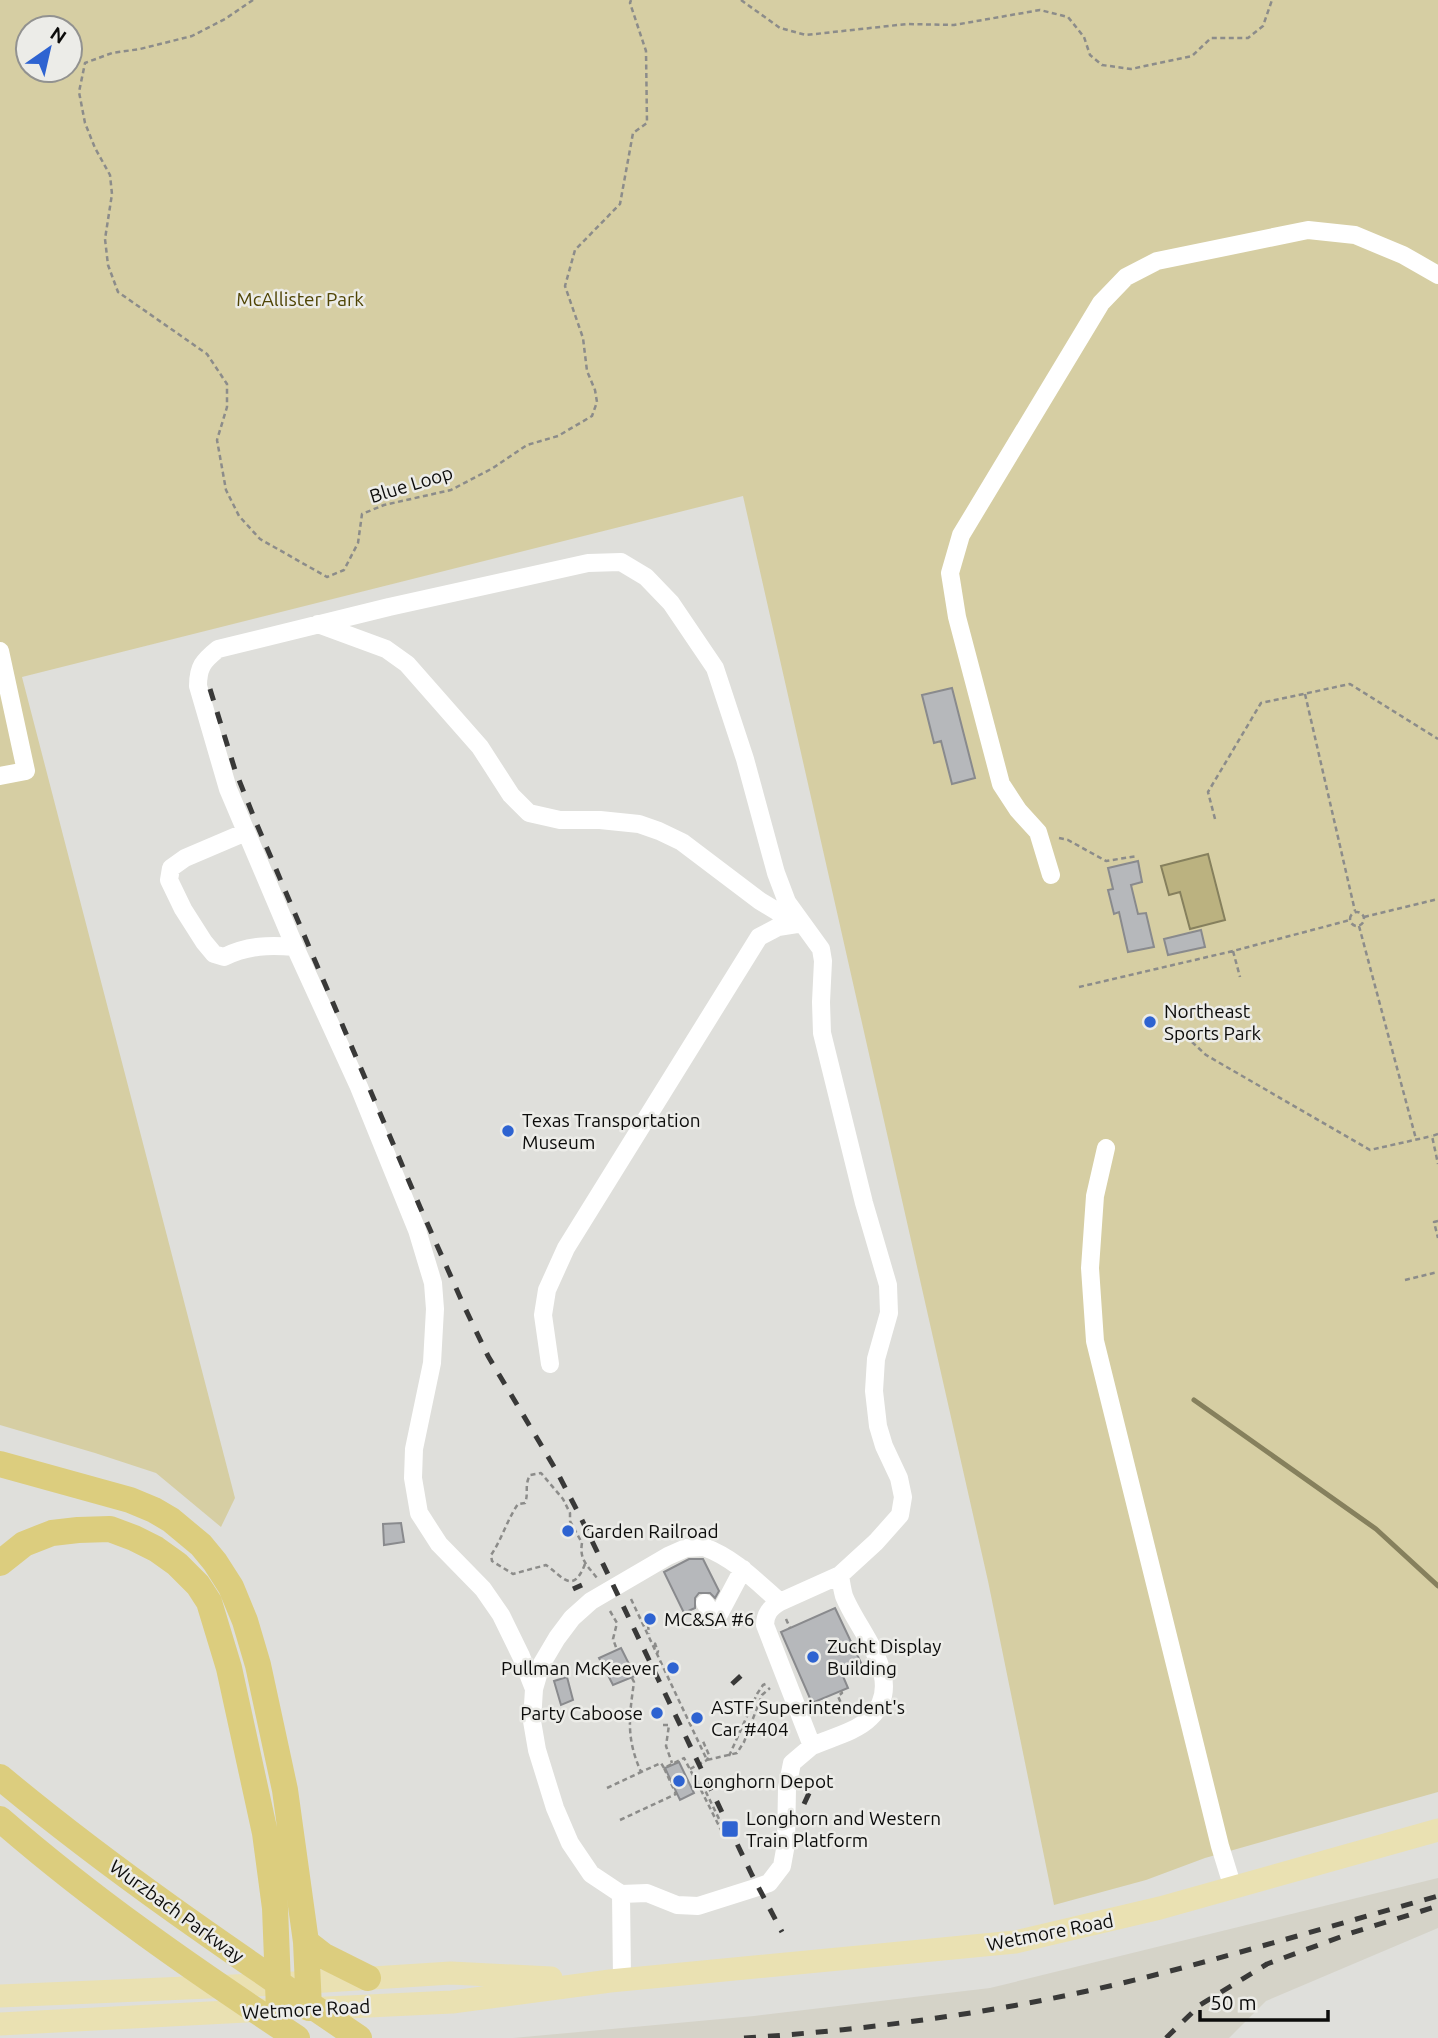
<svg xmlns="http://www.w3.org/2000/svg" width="1438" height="2038" font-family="Ubuntu,sans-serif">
	<rect width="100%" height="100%" fill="#dfdfdb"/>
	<path fill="#d5d3c8" d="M1438 1878V1928L1266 2001 1229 2038H513L754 2016 990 1988Z"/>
	<path fill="#d6cea3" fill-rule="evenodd" d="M0 0H1438V1792L1205 1858 1146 1880 1054 1905 988 1581 743 496 22 677 235 1498 221 1527 156 1473 95 1453 0 1425ZM28 28H70V70H28Z"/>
	<path fill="#bbb280" stroke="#86805d" stroke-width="2" d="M1208 854 1225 920 1190 929 1180 892 1169 895 1161 866Z"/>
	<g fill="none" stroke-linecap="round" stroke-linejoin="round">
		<path stroke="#86805d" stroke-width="5" d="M1194 1400 1376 1529 1438 1586"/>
	</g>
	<path fill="#b6b8bb" stroke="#898a8d" stroke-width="2" d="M952 688 975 778 952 784 941 741 934 743 922 695Z
		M1138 861 1142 882 1131 885 1138 914 1146 913 1154 947 1128 952 1119 912 1114 914 1108 890 1113 889 1108 868Z
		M1201 930 1205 947 1168 955 1164 939Z
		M401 1523 404 1542 384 1545 383 1524Z
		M689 1559H703L719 1591 715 1598 710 1593H699L695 1598V1608L684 1613 664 1572Z
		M835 1608 862 1665 842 1674 848 1688 812 1703 781 1632Z
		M621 1648 635 1676 613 1685 599 1658Z
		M567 1677 573 1700 561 1705 554 1681Z
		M679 1762 694 1793 680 1800 665 1768Z"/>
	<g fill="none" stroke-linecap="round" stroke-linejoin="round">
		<path stroke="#8c8c8a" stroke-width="2.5" stroke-dasharray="5 3.5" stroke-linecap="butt" d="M253 0 225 19 192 36 140 49 112 53 85 63 79 92 85 123 95 148 110 175 112 194 105 239 108 265 118 292 207 354 227 384V407L217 440 226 490 239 516 260 539 327 577 344 570 358 543 362 514 384 505 451 490 493 468 527 445 558 436 592 416 597 402 595 390 587 371 583 338 565 286 575 250 620 204 633 133 647 123 646 51 630 3 631 0
			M741 0 780 28 806 35 907 24 954 25 1040 10 1068 17 1084 37 1090 55 1102 65 1131 69 1192 56 1211 38H1248L1263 26 1272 0
			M1305 694 1355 911
			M1215 819 1208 792 1261 703 1350 684 1438 739
			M1059 838 1068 840 1106 861 1137 856
			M1350 919a7 7 0 1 1 14 0a7 7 0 1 1-14 0Z
			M1364 917 1438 899
			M1359 926 1416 1139
			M1233 951 1240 977
			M1079 987 1233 951 1350 920
			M1192 1042 1206 1055 1370 1150 1432 1136
			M1438 1134 1432 1136 1438 1164
			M1438 1221 1434 1222 1438 1238
			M1405 1280 1438 1272
			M585 1564C573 1595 563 1577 546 1565L513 1574 492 1561 491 1555C502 1539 507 1520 518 1504L525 1503C529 1493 524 1486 530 1475L541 1473 563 1499 570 1513V1521L582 1543C579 1560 588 1566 597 1578
			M631 1599 707 1760 737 1753 744 1742 762 1695 770 1688
			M610 1611 617 1623 613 1639 617 1650
			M786 1619 790 1628
			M648 1625 649 1634
			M656 1643 655 1644 658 1651 657 1654
			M632 1678 634 1682C629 1718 626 1738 641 1772L661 1763 664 1768
			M841 1691 842 1693 838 1696 845 1713
			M663 1725H669L666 1746 672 1763
			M729 1756 757 1694 763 1685 768 1683
			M690 1769 707 1760 709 1755 702 1739
			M697 1782 721 1830
			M607 1788 641 1772
			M620 1820 676 1794 664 1768 684 1758 695 1779 704 1788 721 1823"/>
		<path stroke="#fff" stroke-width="18" d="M318 624 386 649 407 664 480 747 511 795 529 813 560 820H600L639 824 659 831 682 842 760 901 798 924
			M0 651 26 771 0 776
			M246 832 185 858 171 868 169 880 183 909 204 942 214 954 224 957C248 945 270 945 295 947
			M1051 875 1038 832 1018 810 1001 784 957 617 950 573 961 535 1101 303 1126 277 1157 261 1308 230 1355 235 1403 255 1438 275
			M1106 1148 1095 1196 1090 1268 1095 1341 1220 1846 1233 1888
			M550 1364 543 1315 547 1290 566 1248 759 937 778 927 797 924
			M704 1547C734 1558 756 1581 780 1602 770 1608 765 1614 765 1625L812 1746 792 1763 787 1788 786 1844 782 1866 769 1883 758 1887 698 1906 677 1905 647 1893 621 1894 591 1874 570 1843 555 1808 537 1750 532 1721 534 1689 541 1665 557 1638 572 1618 591 1601 668 1556 686 1548Z
			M705 1603 716 1620 743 1569
			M534 1689 521 1656 501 1615 483 1589 439 1544 419 1513 413 1478 414 1449 432 1363 435 1309 433 1283 417 1230 359 1087 295 947 228 789 198 686C198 667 203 661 218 649L389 607 588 563 621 562 646 577 671 603 715 668 745 759 776 873 787 902 821 949 823 961 821 1002 822 1033 864 1203 888 1285 889 1313 876 1359 874 1391 878 1426 884 1446 899 1478 903 1497 900 1515 876 1542 840 1575 780 1602
			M812 1746C830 1738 856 1732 870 1718 908 1681 858 1632 844 1596 842 1589 841 1582 840 1575
			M621 1894 622 1979"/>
		<path stroke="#eae1b2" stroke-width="23" d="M0 1996 278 1984 451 1973 551 1978
			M307 2009 452 2002 610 1981 1015 1942 1160 1908 1438 1830
			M0 2024 266 2010"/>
		<path stroke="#dccd7e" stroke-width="26" d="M0 1464 130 1500 154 1510 171 1520 201 1545 215 1562 231 1587 245 1621 258 1665 285 1790 306 1942 309 2008
			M0 1563 24 1544 52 1533 78 1530 110 1529 134 1538 156 1549 177 1564 198 1585 209 1602 229 1668 265 1833 275 1908 279 2010
			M0 1777C114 1872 237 1955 359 2038
			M0 1819C93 1900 194 1970 297 2038
			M306 1942 324 1956 368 1978"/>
		<path stroke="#393938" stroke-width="5" stroke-dasharray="12 12" stroke-linecap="butt" d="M210 689 235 770 255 820 420 1207 464 1306 488 1356 556 1470 581 1518 752 1875 782 1932
			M573 1589 582 1585
			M732 1684 746 1671
			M804 1804 810 1791
			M744 2038C880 2029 1016 2010 1147 1977 1245 1952 1341 1923 1438 1896
			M1166 2038 1200 2005 1267 1964 1351 1933 1438 1906"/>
	</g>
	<g fill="#2e63d1" stroke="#ecece8" stroke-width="2.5">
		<circle cx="1150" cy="1022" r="7"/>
		<circle cx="508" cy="1131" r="7"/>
		<circle cx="568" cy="1531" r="7"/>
		<circle cx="650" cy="1619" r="7"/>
		<circle cx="813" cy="1657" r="7"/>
		<circle cx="673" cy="1668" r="7"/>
		<circle cx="657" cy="1713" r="7"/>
		<circle cx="697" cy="1718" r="7"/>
		<circle cx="679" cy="1781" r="7"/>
		<rect x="721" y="1820" width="18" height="18" rx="3.5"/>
	</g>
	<g text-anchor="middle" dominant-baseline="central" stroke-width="5" stroke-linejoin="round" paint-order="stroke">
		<g font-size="19" fill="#4f4404" stroke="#ecece8">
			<text x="300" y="299">McAllister Park</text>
		</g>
		<g font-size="19" fill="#0c0c0b" stroke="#ecece8">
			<text transform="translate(411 484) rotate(-17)">Blue Loop</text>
			<text transform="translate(177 1911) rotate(36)">Wurzbach Parkway</text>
			<text transform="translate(1050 1932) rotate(-11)">Wetmore Road</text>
			<text transform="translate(306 2009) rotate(-3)">Wetmore Road</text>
		</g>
		<g font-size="19" fill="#0c0c0b" stroke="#ecece8" text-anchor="start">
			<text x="1164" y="1011">Northeast<tspan x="1164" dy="22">Sports Park</tspan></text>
			<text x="522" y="1120">Texas Transportation<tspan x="522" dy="22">Museum</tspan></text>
			<text x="582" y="1531">Garden Railroad</text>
			<text x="664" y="1619">MC&amp;SA #6</text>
			<text x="827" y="1646">Zucht Display<tspan x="827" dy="22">Building</tspan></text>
			<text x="659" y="1668" text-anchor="end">Pullman McKeever</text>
			<text x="711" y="1707">ASTF Superintendent's<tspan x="711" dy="22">Car #404</tspan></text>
			<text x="643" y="1713" text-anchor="end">Party Caboose</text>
			<text x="693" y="1781">Longhorn Depot</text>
			<text x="746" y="1818">Longhorn and Western<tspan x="746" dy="22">Train Platform</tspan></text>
		</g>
	</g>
	<g transform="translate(49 49) rotate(34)"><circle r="33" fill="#ecece8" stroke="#929290" stroke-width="2"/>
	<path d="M0-5L12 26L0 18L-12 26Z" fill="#2e63d1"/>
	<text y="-10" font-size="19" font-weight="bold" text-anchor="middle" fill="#0c0c0b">N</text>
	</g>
	<path d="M1200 2010v10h128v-10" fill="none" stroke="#0c0c0b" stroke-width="3.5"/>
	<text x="1210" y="2010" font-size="21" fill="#0c0c0b" stroke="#ecece8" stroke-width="5" paint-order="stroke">50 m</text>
</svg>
